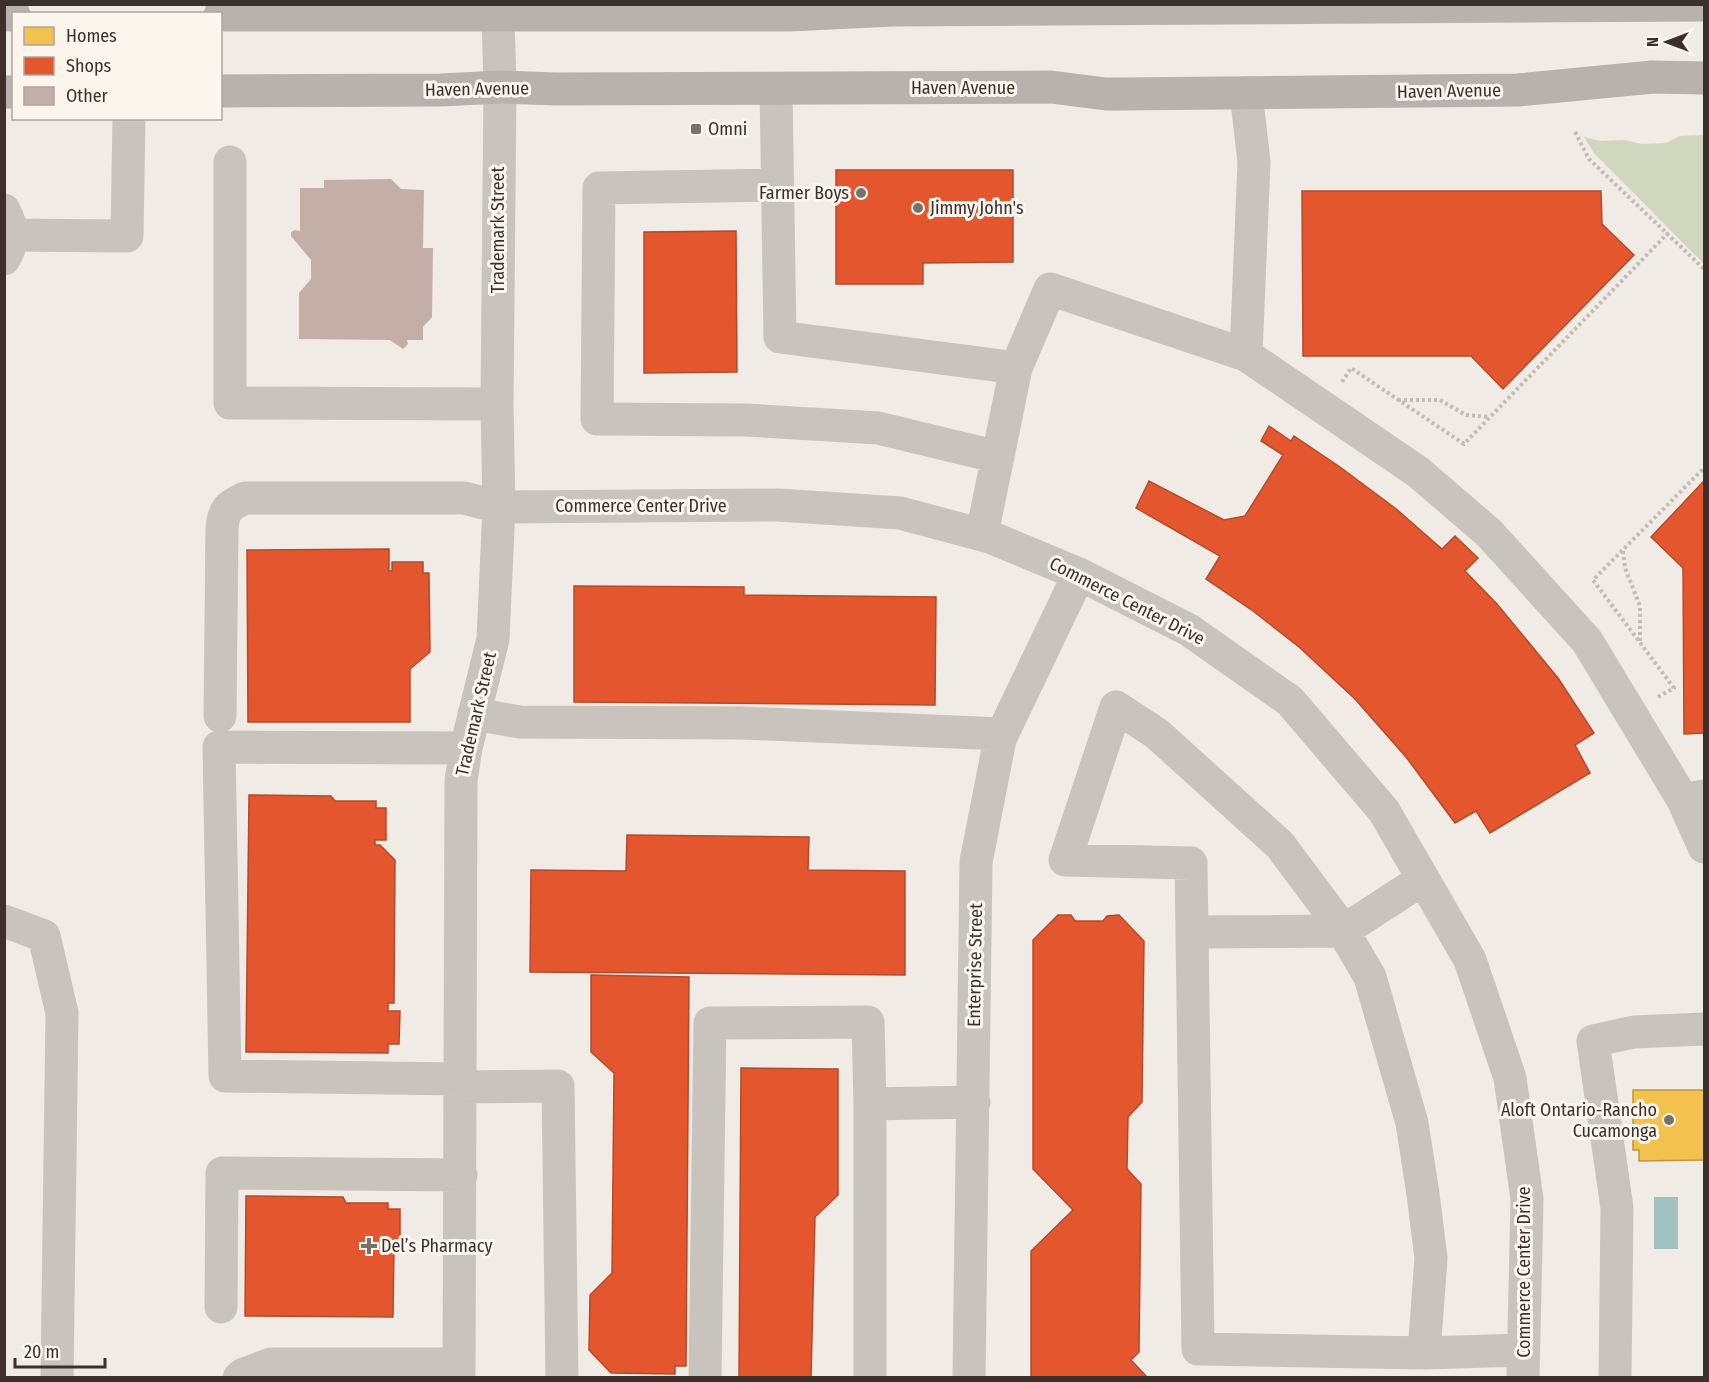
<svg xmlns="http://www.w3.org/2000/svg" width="1709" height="1382" font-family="'Fira Sans Condensed',sans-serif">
	<rect width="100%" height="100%" fill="#f0ebe5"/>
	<path fill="#d1d6bf" d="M1704 135V264L1594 153 1584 137 1600 141 1623 140 1642 144 1666 143 1680 136Z"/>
	<path fill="#a1c2c1" d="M1654 1197H1678V1249H1654Z"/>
	<path fill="#f2c14e" stroke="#bb9644" stroke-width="1.5" d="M1633 1090H1704V1160L1639 1161V1150H1633Z"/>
	<path fill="#e4572e" stroke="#b14b2d" stroke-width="1.5" d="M836 170H1013V262L923 263V284H836Z
		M1302 191H1601L1602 224 1634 255 1503 389 1471 356H1303Z
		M736 231 737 372 644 373V232Z
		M1269 426 1291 441 1294 436 1340 467 1395 508 1442 549 1455 536 1478 558 1465 571 1497 604 1558 678 1594 733 1575 745 1590 773 1490 833 1476 811 1455 823 1406 757 1355 699 1299 647 1253 611 1206 579 1220 556 1136 508 1149 481 1224 520 1245 516 1283 455 1261 441Z
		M1704 481V733L1684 734 1683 568 1651 537Z
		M389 549V571H392V562H423V573H429L430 652 410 669V722H248L247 550Z
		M574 586 744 587V595L936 597 935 705 574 702Z
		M249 795 331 796 335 801H376V808H386V840H375V845H380L395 860 394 1003H388V1011H400L399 1044H388V1053L246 1052Z
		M627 835 809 837 808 870 905 871V975L530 972 531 870 626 871Z
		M1058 915H1071L1075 921H1103L1107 916 1119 915 1144 941 1142 1102 1128 1117 1127 1169 1141 1184 1139 1352 1131 1360 1148 1378H1031V1251L1073 1210 1033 1169V940Z
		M591 975 689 977 686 1366H675V1374L611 1373 589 1350 590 1295 612 1273 614 1073 591 1052Z
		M741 1068 838 1069V1195L815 1217 811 1378H739Z
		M246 1196 343 1197 346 1203H388V1209H400V1243H388V1247H394L393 1317 245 1316Z"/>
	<path fill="#c3afa7" d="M391 179 401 189 424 190 423 248H433L432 317 423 327V340H407L408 344 403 349 390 340 299 339V293L311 279V260L291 236V232L295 230 300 231V188H324V180Z"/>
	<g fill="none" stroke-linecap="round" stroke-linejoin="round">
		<path stroke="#c2bbb6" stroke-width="4" stroke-dasharray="3 3" stroke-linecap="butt" d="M1575 132 1589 159 1704 269
			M1342 382 1351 368 1464 444 1668 233
			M1398 400H1440L1466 415 1489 417
			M1623 551 1625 568 1640 606V643
			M1658 697 1674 688 1593 580 1704 468"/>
		<path stroke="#c9c3be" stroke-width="33" d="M776 89 780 337 1016 368 1050 289 1246 355 1418 472 1489 533 1587 641 1683 800
			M1246 93 1254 162 1246 355
			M230 162V403L497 404
			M777 185 599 188 597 419 746 420 878 428 998 457
			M4 210C13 227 14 243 4 259
			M12 235 127 236 129 118
			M982 534 1016 368
			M474 714 520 722 743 723 1002 734
			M220 716 222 528C224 509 228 506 245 498H464L499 507 778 505 900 513 990 537 1079 574 1189 630 1290 701 1384 811 1470 960 1510 1078 1527 1199 1523 1378
			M1704 796 1683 800 1704 847
			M4 921 44 936 62 1013 57 1378
			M1192 932 1343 931 1423 879
			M461 1079 225 1076 219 747 466 748
			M461 1087 558 1086 562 1378
			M221 1307 222 1173 461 1175
			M1424 1353 1198 1349 1191 863 1065 860 1116 707 1156 733 1280 845 1339 924 1370 977 1412 1123 1423 1194 1431 1258 1424 1353 1523 1350
			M239 1378 244 1374 271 1364H459
			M459 1378 461 780 466 748 493 639 499 507 497 404 500 87 498 15 495 4
			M705 1378 710 1023 868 1022 870 1104
			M870 1378V1104L974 1102
			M969 1378 976 862 1000 739 1079 574
			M1615 1378 1617 1208 1593 1041 1634 1032 1704 1029"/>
		<path stroke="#b8b1ad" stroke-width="33" d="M4 15H14
			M220 15H789L893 10 1704 5
			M220 91 441 90 500 87 556 89 1051 87 1106 94H1124L1518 90 1653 77 1704 78
			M4 92H14"/>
	</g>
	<g fill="#7a716c" stroke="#fbf5ee" stroke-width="2">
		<rect x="690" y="123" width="12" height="12" rx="3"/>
		<circle cx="861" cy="193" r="6"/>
		<circle cx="918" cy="208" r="6"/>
		<circle cx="1669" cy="1120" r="6"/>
		<path d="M366 1237h6v6h6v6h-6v6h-6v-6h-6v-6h6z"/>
	</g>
	<g text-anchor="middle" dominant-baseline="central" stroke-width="6" stroke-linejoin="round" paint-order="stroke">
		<g font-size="18" fill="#3b302b" stroke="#fbf5ee">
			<text x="963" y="88">Haven Avenue</text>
			<text transform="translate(477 89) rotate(-1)">Haven Avenue</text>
			<text transform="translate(1449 91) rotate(-1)">Haven Avenue</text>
			<text transform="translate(498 230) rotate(-90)">Trademark Street</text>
			<text x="641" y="506">Commerce Center Drive</text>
			<text transform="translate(1127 601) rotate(27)">Commerce Center Drive</text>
			<text transform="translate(476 714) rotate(-77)">Trademark Street</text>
			<text transform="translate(975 965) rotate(-89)">Enterprise Street</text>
			<text transform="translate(1524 1272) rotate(-90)">Commerce Center Drive</text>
		</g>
		<g font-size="18" fill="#3b302b" stroke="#fbf5ee" text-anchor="start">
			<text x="708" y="129">Omni</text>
			<text x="849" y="193" text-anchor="end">Farmer Boys</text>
			<text x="930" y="208">Jimmy John's</text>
			<text x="1657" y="1110" text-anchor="end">Aloft Ontario-Rancho<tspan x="1657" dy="21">Cucamonga</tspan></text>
			<text x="381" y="1246">Del’s Pharmacy</text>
		</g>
	</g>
	<rect width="1709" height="1382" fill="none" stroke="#3b302b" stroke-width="12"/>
	<rect x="12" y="12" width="210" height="108" fill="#fbf5ee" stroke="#aea6a0" stroke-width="1.5"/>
	<rect x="24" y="27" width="30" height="18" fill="#f2c14e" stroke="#aea6a0" stroke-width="1.5"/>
	<text x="66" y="42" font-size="18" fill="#3b302b">Homes</text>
	<rect x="24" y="57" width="30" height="18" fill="#e4572e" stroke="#aea6a0" stroke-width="1.5"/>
	<text x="66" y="72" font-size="18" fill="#3b302b">Shops</text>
	<rect x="24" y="87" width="30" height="18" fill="#c3afa7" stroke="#aea6a0" stroke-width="1.5"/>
	<text x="66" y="102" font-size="18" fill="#3b302b">Other</text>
	<g transform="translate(1667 42) rotate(270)" stroke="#fbf5ee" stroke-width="4.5" paint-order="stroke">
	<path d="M0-4.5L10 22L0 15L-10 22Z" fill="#3b302b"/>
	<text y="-9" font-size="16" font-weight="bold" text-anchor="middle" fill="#3b302b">N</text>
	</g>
	<path d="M15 1358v9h90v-9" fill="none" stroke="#3b302b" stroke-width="3"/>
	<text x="24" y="1358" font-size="18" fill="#3b302b" stroke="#fbf5ee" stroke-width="4.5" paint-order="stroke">20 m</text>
</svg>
